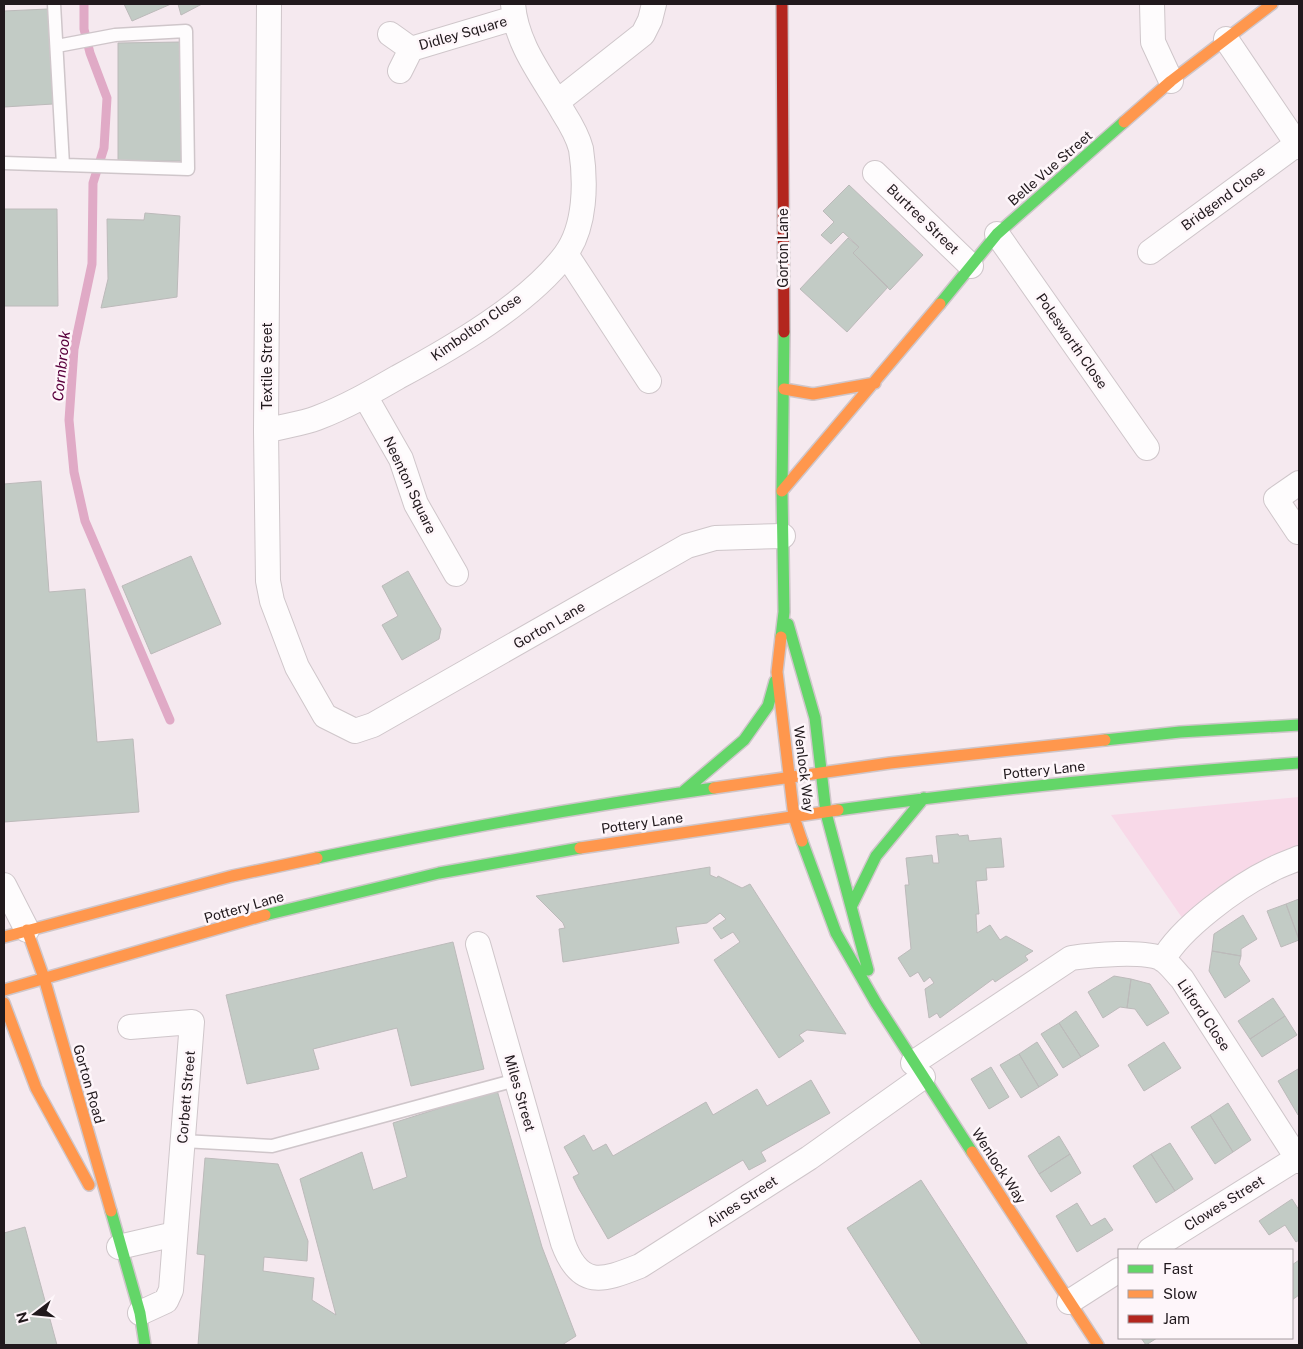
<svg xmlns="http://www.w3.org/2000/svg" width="1303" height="1349" font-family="'Public Sans',sans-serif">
	<rect width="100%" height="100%" fill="#f5e9ef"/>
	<path fill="#f8d9e8" d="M1299 797V847C1254 860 1220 893 1185 922L1111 815Z"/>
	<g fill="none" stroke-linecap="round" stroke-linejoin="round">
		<path stroke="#e0aac6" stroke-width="9" d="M84 4V29L90 53 107 98 104 148 93 183 92 264 74 349 69 420 74 472 85 521 170 720"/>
	</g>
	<path fill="#c2cbc5" stroke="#bcbaba" d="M124 4H171L132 21Z
		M178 4H202L181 15Z
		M48 9 53 104 4 107V11Z
		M181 42 182 161H118V43Z
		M849 185 923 255 890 290 853 253 859 247 843 232 831 244 821 235 834 222 823 211Z
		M4 209H57L58 306H4Z
		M145 213 180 216 177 297 101 308 108 279 107 219 144 220Z
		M848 238 859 247 853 253 888 287 847 332 800 289Z
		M41 481 49 592 85 589 97 742 133 739 139 812 4 822V484Z
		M191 556 221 624 151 654 122 586Z
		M408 571 441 629 439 639 402 660 382 625 398 616 382 586Z
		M958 834 959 836 968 835 969 841 1001 838 1004 867 986 868 987 880 976 881 979 914H976L977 933 990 925 1000 940 1006 936 1033 951 1025 956 1028 960 995 982 993 979 940 1018 937 1013 929 1018 925 989 934 983 930 977 924 982 918 972 910 977 898 958 911 949 905 885H909L906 858 932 855 933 863H939L936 836Z
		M710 867V875L717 878 718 876 742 888 750 884 846 1034 807 1030 799 1035 804 1041 779 1058 714 960 740 942 733 932 721 939 713 928 726 919 720 913 707 923 676 927 679 943 563 962 559 929 565 928 563 923 536 896Z
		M1299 899V939L1286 904Z
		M1286 904 1299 940 1281 947 1267 911Z
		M1243 915 1257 939 1241 949V956L1212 951 1214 934Z
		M453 942 484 1069 411 1086 397 1028 313 1049 319 1069 247 1084 226 995Z
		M1212 951 1241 956 1239 964 1250 981 1225 998 1209 971Z
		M1114 976 1131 979 1127 1008 1120 1007 1103 1018 1088 992Z
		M1131 979 1150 984 1169 1013 1147 1026 1135 1009 1127 1008Z
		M1273 998 1285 1016 1250 1039 1238 1021Z
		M1076 1011 1099 1046 1081 1057 1059 1023Z
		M1285 1016 1297 1035 1262 1057 1250 1039Z
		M1059 1023 1081 1057 1063 1068 1041 1034Z
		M1037 1042 1058 1075 1039 1087 1019 1054Z
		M1164 1042 1181 1068 1144 1091 1128 1065Z
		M1019 1054 1039 1087 1021 1098 1000 1065Z
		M991 1067 1009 1097 989 1109 971 1079Z
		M1298 1069 1299 1114 1298 1115 1278 1081Z
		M811 1080 830 1113 761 1152 766 1161 749 1170 743 1160 608 1239 579 1189 573 1177 579 1174 564 1147 584 1135 593 1151 606 1144 613 1156 706 1102 713 1115 757 1089 767 1106Z
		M497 1090 542 1247 576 1336 562 1345H198L205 1255 197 1254 205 1158 278 1164 308 1241 307 1261 264 1257 263 1271 314 1278 312 1300 336 1315 300 1179 362 1152 373 1190 407 1177 393 1123Z
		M1228 1103 1251 1140 1233 1152 1210 1115Z
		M1210 1115 1233 1152 1215 1164 1191 1127Z
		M1059 1136 1070 1154 1039 1174 1028 1156Z
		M1170 1143 1193 1179 1175 1191 1151 1154Z
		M1070 1154 1081 1173 1051 1192 1039 1174Z
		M1151 1154 1175 1191 1156 1203 1133 1166Z
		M921 1180 1028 1345H922L847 1228Z
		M1292 1199 1299 1210V1240L1296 1242 1285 1225 1269 1235 1259 1221Z
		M1077 1203 1091 1226 1105 1218 1113 1230 1077 1252 1056 1216Z
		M25 1227 57 1345H4V1233Z
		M1299 1260V1295L1292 1300V1265Z
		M1141 1338H1157L1146 1345Z"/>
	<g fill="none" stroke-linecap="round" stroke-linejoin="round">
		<defs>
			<path id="lane" d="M54 4 63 165
				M4 163 188 169 186 31 115 35 57 46
				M183 1141 272 1146 516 1080"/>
			<path id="street" d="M269 4 266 431 268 581 272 601 297 667 325 716 355 731 373 725 687 546 715 538 783 536
				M1152 4 1153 42 1171 81
				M390 34 411 49
				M1226 39 1299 147
				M400 71 411 49 514 18
				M557 102 643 34 650 20 654 4
				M875 173 971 266
				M997 234 1147 448
				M1150 252 1297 144
				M566 254 649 381
				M365 396 401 459 416 504 456 574
				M266 431C283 426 301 424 317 418 346 407 372 392 398 377 452 348 528 304 565 255 586 227 586 182 581 149 578 137 570 123 563 112 543 77 516 45 513 4
				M1298 532 1276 499 1299 483
				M4 885 27 930
				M478 944 563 1243C580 1289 602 1281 640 1266L809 1158 923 1077
				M1163 960C1180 928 1238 886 1271 870 1280 865 1290 862 1299 858
				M130 1027 192 1022 171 1290 166 1301 140 1313
				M913 1063 1071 958C1091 955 1145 950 1162 959 1169 963 1176 973 1182 979L1299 1161
				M119 1247 175 1234
				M1150 1250 1299 1157
				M1069 1302 1119 1270"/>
			<path id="fast" d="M940 304 997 234 1124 122
				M788 624 815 718 826 813 868 970
				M781 637 784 612 782 491 784 332
				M1105 740 1180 732 1299 725
				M684 791 744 740 768 706 775 681
				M838 810C991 789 1145 774 1299 763
				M802 841 836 933 876 1003 972 1152
				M317 858C450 830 579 807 714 788
				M852 905 876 856 924 798
				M265 915 439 873 580 848
				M111 1211 140 1313 145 1345"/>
			<path id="slow" d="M1124 122 1171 81 1272 4
				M784 389 813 394 875 383
				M782 491 940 304
				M781 637 777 672 794 817 802 841
				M714 788 890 763 1105 740
				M580 848 838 810
				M27 930 44 978 111 1211
				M4 937 232 876 317 858
				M4 990 265 915
				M4 1003 36 1088 89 1185
				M972 1152 1098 1345"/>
			<path id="jam" d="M782 4 784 332"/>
		</defs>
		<use href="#lane" stroke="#cfc6ca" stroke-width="15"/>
		<use href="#street" stroke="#cfc6ca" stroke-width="26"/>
		<use href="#fast" stroke="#cfc6ca" stroke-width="14"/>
		<use href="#slow" stroke="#cfc6ca" stroke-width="14"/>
		<use href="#jam" stroke="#cfc6ca" stroke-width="14"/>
		<use href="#lane" stroke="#fefcfd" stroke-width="12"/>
		<use href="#street" stroke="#fefcfd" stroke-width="24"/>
		<use href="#fast" stroke="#63d668" stroke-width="11"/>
		<use href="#slow" stroke="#ff974d" stroke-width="11"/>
		<use href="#jam" stroke="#b3261e" stroke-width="11"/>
	</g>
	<g text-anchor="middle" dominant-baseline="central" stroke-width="5" stroke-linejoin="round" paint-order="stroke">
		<g font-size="14" fill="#21191d" stroke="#fef6fa">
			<text transform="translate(463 33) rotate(-16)">Didley Square</text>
			<text transform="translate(1050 168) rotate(-41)">Belle Vue Street</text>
			<text transform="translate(1223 198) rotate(-36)">Bridgend Close</text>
			<text transform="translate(923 219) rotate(44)">Burtree Street</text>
			<text transform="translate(783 248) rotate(-90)">Gorton Lane</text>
			<text transform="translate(476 327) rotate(-35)">Kimbolton Close</text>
			<text transform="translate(1072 341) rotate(55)">Polesworth Close</text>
			<text transform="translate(267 366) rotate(-90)">Textile Street</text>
			<text transform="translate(410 485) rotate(65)">Neenton Square</text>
			<text transform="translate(549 625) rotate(-30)">Gorton Lane</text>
			<text transform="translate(804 769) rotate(83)">Wenlock Way</text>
			<text transform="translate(1044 770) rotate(-6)">Pottery Lane</text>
			<text transform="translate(642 823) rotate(-8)">Pottery Lane</text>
			<text transform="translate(244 907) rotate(-16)">Pottery Lane</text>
			<text transform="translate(1204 1015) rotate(56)">Lilford Close</text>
			<text transform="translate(89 1084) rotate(74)">Gorton Road</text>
			<text transform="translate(520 1093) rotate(74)">Miles Street</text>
			<text transform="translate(186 1097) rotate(-85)">Corbett Street</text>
			<text transform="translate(999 1166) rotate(57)">Wenlock Way</text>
			<text transform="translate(742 1201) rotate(-33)">Aines Street</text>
			<text transform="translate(1224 1203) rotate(-32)">Clowes Street</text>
		</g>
		<g font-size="15" font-style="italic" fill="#5a013d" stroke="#fef6fa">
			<text transform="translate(61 366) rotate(-84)">Cornbrook</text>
		</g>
	</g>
	<rect width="1303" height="1349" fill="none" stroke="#21191d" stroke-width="10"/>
	<rect x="1118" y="1249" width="175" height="90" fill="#fef6fa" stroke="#a69ea2"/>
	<rect x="1128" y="1265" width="25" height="8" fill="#63d668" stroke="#a69ea2"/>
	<text x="1163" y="1274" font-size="15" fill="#21191d">Fast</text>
	<rect x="1128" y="1290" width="25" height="8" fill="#ff974d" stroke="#a69ea2"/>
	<text x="1163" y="1299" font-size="15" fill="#21191d">Slow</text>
	<rect x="1128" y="1315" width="25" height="8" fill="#b3261e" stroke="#a69ea2"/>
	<text x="1163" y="1324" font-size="15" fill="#21191d">Jam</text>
	<g transform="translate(35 1314) rotate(254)" stroke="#fef6fa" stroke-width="4" paint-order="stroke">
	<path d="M0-4L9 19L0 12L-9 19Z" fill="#21191d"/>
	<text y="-8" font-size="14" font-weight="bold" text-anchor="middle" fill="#21191d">N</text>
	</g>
</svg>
